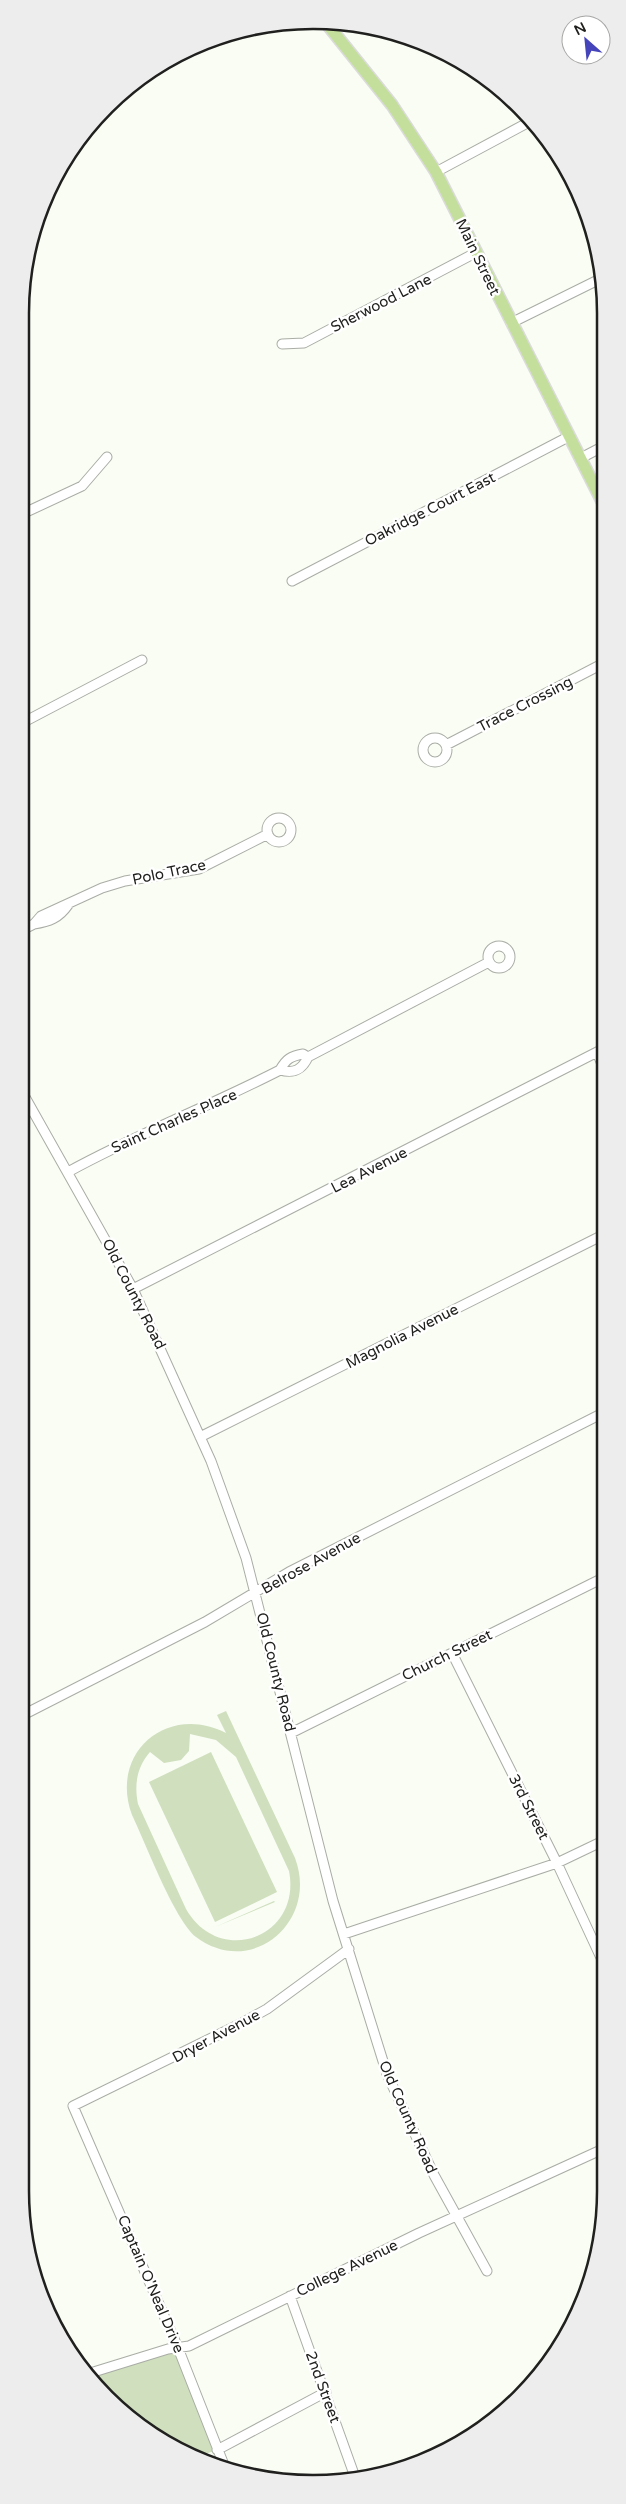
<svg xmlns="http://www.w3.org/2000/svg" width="626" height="2504" font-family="'Varela Round',sans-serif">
	<rect width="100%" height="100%" fill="#f9fdf4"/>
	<path fill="#d0dfbe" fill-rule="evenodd" d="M226 1711 295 1858C319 1921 252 1979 196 1937 174 1919 146 1844 132 1815 109 1753 167 1703 226 1733L217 1715ZM190 1734 216 1740 236 1757 289 1871C302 1937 220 1968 186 1909L138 1804C134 1784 137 1767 150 1752L164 1763 181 1760 189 1751Z
		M211 1752 277 1892 215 1922 149 1782Z
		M274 1901 275 1902 215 1927Z
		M178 2348 217 2450 196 2457 183 2454 93 2384 87 2374Z"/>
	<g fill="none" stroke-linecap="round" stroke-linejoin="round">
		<defs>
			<path id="minor" d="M436 172 531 121
				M511 323 604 277
				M282 344 304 343 477 252
				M581 458 604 446
				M22 514 82 486 107 457
				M292 581 568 437
				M22 723 142 660
				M423 750a12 12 0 1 1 24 0a12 12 0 1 1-24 0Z
				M446 745 604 663
				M267 830a12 12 0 1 1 24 0a12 12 0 1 1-24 0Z
				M34 924C49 922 59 918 68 905
				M22 930 34 924 41 916 102 888 125 881 199 869 268 834
				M488 957a11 11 0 1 1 22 0a11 11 0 1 1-22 0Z
				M597 1052 603 1067
				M280 1070C286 1059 291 1056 303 1054L308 1057
				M21 1090 133 1289 211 1461 246 1558 333 1901 387 2074 434 2175 487 2271
				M68 1172C137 1134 210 1106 280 1070 294 1074 302 1070 308 1057L489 962
				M133 1289 603 1049
				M200 1437 603 1235
				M452 1653 557 1863 603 1962
				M21 1716 205 1622 289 1572 603 1413
				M291 1733 603 1578
				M344 1934 557 1863 603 1841
				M290 2296 355 2477
				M87 2374 168 2349 189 2346 419 2233 603 2149
				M217 2450 326 2392
				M224 2465 178 2348 73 2106 242 2023 267 2009 349 1949"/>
			<path id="major" d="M327 24 392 105 436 172 604 505"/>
		</defs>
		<use href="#minor" stroke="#a9ada5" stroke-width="11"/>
		<use href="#major" stroke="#dbdbdb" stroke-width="14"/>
		<use href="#minor" stroke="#fff" stroke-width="9"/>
		<use href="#major" stroke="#c4df9b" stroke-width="11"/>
	</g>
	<g text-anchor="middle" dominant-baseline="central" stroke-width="5" stroke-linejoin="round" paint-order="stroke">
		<g font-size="15" fill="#20211e" stroke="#fff">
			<text transform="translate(478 257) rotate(64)">Main Street</text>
			<text transform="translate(381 303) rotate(-27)">Sherwood Lane</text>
			<text transform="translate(430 509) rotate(-27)">Oakridge Court East</text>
			<text transform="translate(525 704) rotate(-27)">Trace Crossing</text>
			<text transform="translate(169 872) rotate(-12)">Polo Trace</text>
			<text transform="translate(174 1121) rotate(-24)">Saint Charles Place</text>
			<text transform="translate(369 1170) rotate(-27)">Lea Avenue</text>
			<text transform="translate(134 1294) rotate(63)">Old County Road</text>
			<text transform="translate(402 1336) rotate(-27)">Magnolia Avenue</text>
			<text transform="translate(311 1563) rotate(-29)">Belrose Avenue</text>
			<text transform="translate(447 1655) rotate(-26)">Church Street</text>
			<text transform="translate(276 1672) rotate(76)">Old County Road</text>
			<text transform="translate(529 1807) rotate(63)">3rd Street</text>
			<text transform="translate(216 2036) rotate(-28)">Dryer Avenue</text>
			<text transform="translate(408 2117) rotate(66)">Old County Road</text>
			<text transform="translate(347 2268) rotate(-26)">College Avenue</text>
			<text transform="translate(151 2284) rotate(67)">Captain O'Neal Drive</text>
			<text transform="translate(323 2387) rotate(70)">2nd Street</text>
		</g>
	</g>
	<path d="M0 0H626V2504H0ZM313 29H313A284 284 0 0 1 597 313V2191A284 284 0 0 1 313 2475H313A284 284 0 0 1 29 2191V313A284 284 0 0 1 313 29Z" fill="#ededed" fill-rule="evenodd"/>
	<path fill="none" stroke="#20211e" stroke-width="2.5" d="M313 29H313A284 284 0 0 1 597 313V2191A284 284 0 0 1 313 2475H313A284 284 0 0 1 29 2191V313A284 284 0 0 1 313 29Z"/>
	<g transform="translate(586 40) rotate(333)"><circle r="24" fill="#ffffff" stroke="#a6a6a5"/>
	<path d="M0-4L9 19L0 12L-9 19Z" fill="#4644ba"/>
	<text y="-8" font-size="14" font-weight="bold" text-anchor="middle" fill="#20211e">N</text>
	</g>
</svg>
